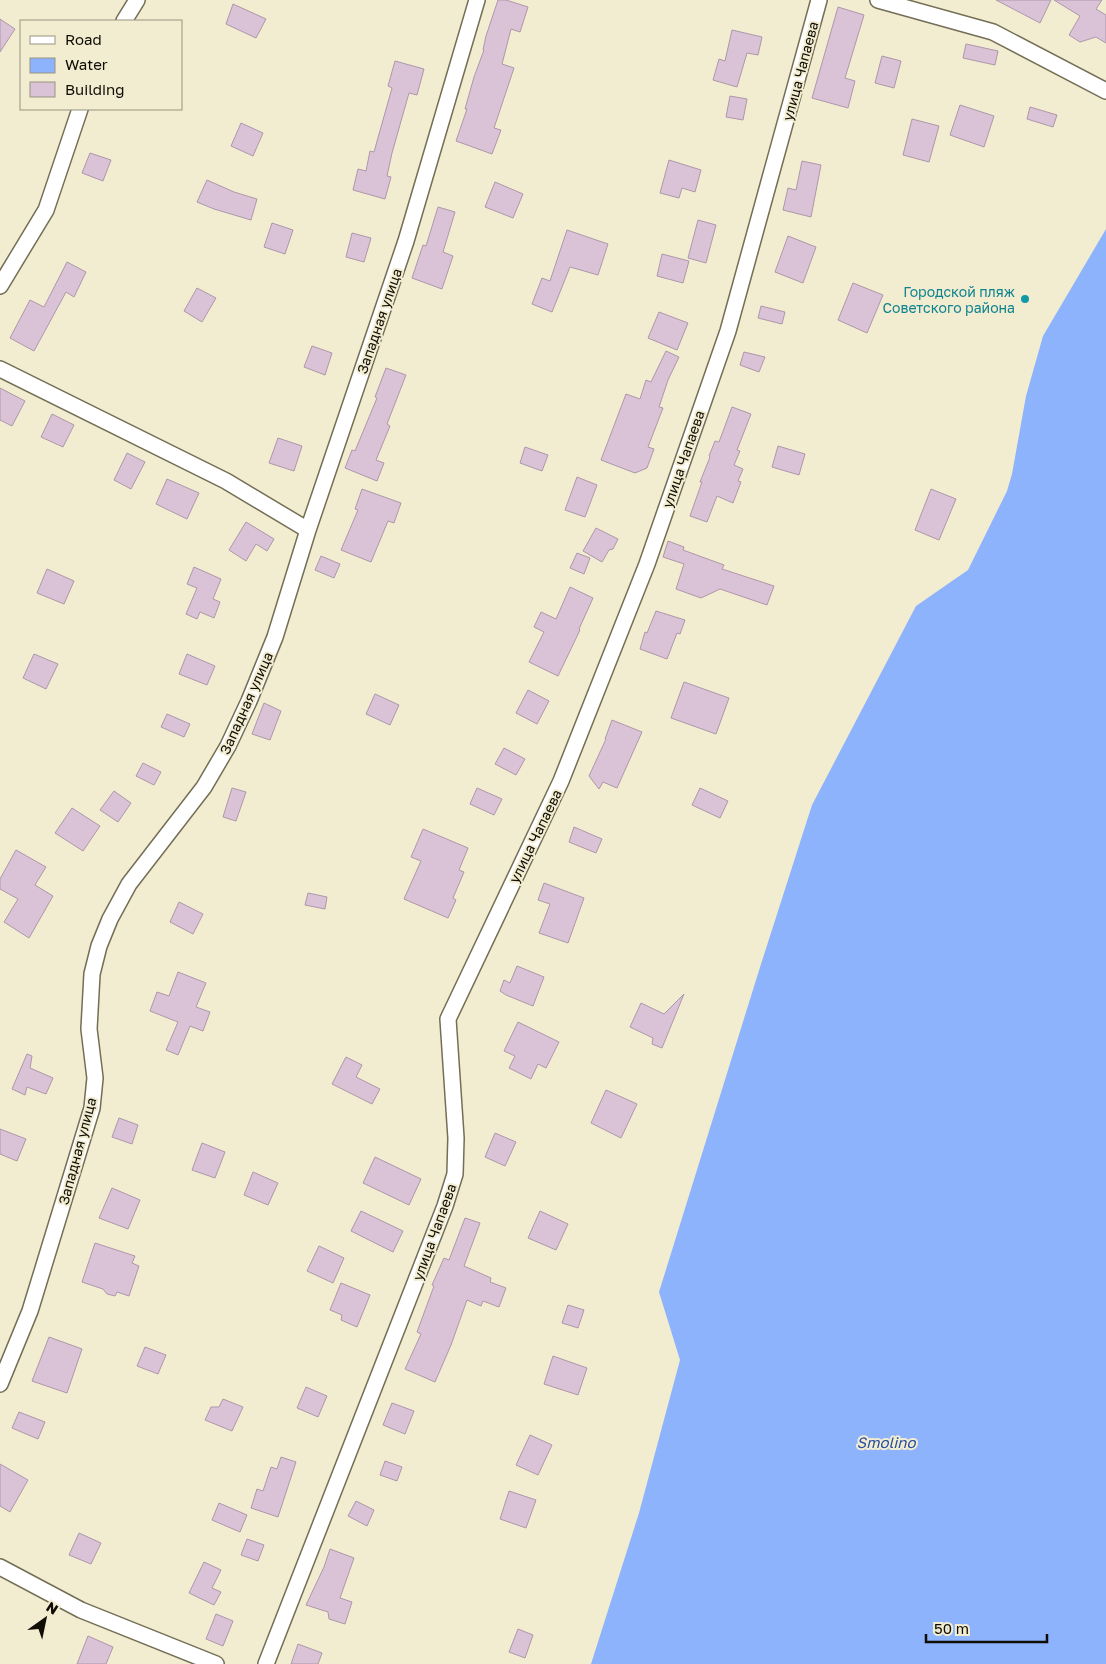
<svg xmlns="http://www.w3.org/2000/svg" width="1106" height="1664" font-family="'Golos Text',sans-serif">
	<rect width="100%" height="100%" fill="#f2ecd0"/>
	<path fill="#8db3fc" d="M1106 229V1664H591L639 1513 680 1360 659 1292 761 964 812 805 916 606 968 570 1007 491 1012 474 1026 396 1043 336Z"/>
	<path fill="#dbc3d7" stroke="#ad97aa" d="M498 0H506L528 7 520 32 511 29 502 64 514 68 494 128 501 130 492 154 456 141 467 109H465L474 77 484 50H483L486 36Z
		M996 0H1051L1040 23Z
		M1054 0H1102L1096 9 1106 15V43L1096 37 1080 42 1069 35 1080 16Z
		M233 4 266 19 256 38 226 24Z
		M838 7 864 15 845 78 855 81 848 108 812 98Z
		M0 19 15 29 0 52Z
		M732 30 762 37 758 55 747 53 737 87 713 80 719 59 725 61Z
		M966 44 998 51 995 65 963 58Z
		M882 56 901 61 894 88 875 83Z
		M395 61 424 69 417 95 409 93 392 153 387 176 391 177 385 199 353 190 358 169 366 171 370 151 374 152 392 88 388 86Z
		M730 96 747 99 743 120 726 117Z
		M960 105 994 116 984 147 950 135Z
		M1030 107 1057 115 1053 127 1027 119Z
		M912 119 939 126 929 162 903 155Z
		M241 123 263 133 253 156 231 146Z
		M90 153 111 160 103 181 82 173Z
		M669 160 701 170 695 192 682 188 679 198 660 193Z
		M802 161 821 165 811 217 783 210 788 188 796 190Z
		M207 180 234 192 257 199 251 220 214 209 197 202Z
		M495 182 523 194 513 218 485 207Z
		M438 207 455 212 443 252 453 256 442 289 412 278 423 245 426 246Z
		M698 220 716 225 706 263 688 258Z
		M272 223 293 230 285 254 264 247Z
		M567 230 608 244 598 275 570 267 552 312 532 304 542 278 550 281Z
		M352 233 371 238 364 262 346 257Z
		M788 236 816 247 803 283 775 272Z
		M662 254 689 261 683 283 657 276Z
		M67 262 86 272 74 297 66 292 34 351 10 338 30 300 44 307Z
		M853 283 883 295 867 333 838 320Z
		M197 288 216 298 202 322 184 311Z
		M761 306 785 312 782 324 758 318Z
		M659 312 688 323 677 350 648 338Z
		M312 346 332 353 325 375 304 367Z
		M666 351 679 357 668 380 659 407 663 408 648 447 654 449 647 468 635 473 601 460 626 394 640 399 646 380 651 382Z
		M744 352 765 357 759 372 740 365Z
		M386 368 406 375 387 424 390 426 376 460 384 463 377 481 345 468 352 450 355 451 377 398 375 397Z
		M0 388 25 401 12 426 0 420Z
		M732 407 751 414 737 450 740 451 734 465 743 469 738 481 741 482 733 503 717 496 707 522 690 516 702 482H700L710 457 709 456 715 441 719 442Z
		M52 414 74 425 63 447 41 437Z
		M278 438 302 446 294 471 269 463Z
		M778 446 805 454 799 475 772 467Z
		M525 447 548 455 542 471 520 463Z
		M127 453 145 462 131 489 114 480Z
		M577 477 597 485 585 517 565 510Z
		M167 479 199 493 187 519 156 504Z
		M362 489 401 503 394 523 388 521 371 562 341 550 358 510 355 509Z
		M931 489 956 499 939 540 915 530Z
		M246 522 274 539 267 551 256 544 246 561 229 550Z
		M596 528 618 539 613 549 609 550 602 562 583 551Z
		M668 541 684 547 683 550 724 565 722 569 774 586 767 605 720 589 701 598 676 589 684 564 663 557Z
		M577 553 590 558 584 574 570 568Z
		M321 556 340 564 334 578 315 570Z
		M194 567 221 579 213 599 220 602 214 618 200 612 197 619 186 614 197 588 187 584Z
		M47 569 74 581 64 604 37 593Z
		M570 587 593 598 579 629 580 630 558 676 529 662 544 632 534 627 541 612 556 619Z
		M656 611 685 620 680 634 677 633 667 659 640 649 645 632 647 633Z
		M34 654 58 664 46 689 23 678Z
		M187 654 215 666 207 685 179 674Z
		M684 682 729 698 716 734 671 718Z
		M528 690 549 701 537 724 516 713Z
		M375 694 399 705 390 725 366 714Z
		M264 703 281 711 270 740 252 734Z
		M167 714 190 724 184 737 161 727Z
		M612 720 642 732 617 788 603 782 599 789 589 776 606 739H605Z
		M504 748 525 759 516 775 495 764Z
		M143 763 161 772 154 785 136 776Z
		M232 788 246 792 236 821 223 817Z
		M477 788 502 799 494 815 470 804Z
		M700 788 728 801 720 818 692 805Z
		M114 791 131 803 118 822 100 810Z
		M72 808 100 826 83 851 55 833Z
		M574 827 602 839 596 853 569 842Z
		M423 829 468 848 459 870 464 872 453 898 456 900 448 918 404 899 421 861 411 857Z
		M16 850 46 867 35 885 53 896 29 938 4 922 18 899 0 889V879Z
		M544 883 584 898 568 943 539 933 550 904 538 900Z
		M308 893 327 897 325 909 305 905Z
		M179 902 203 914 193 934 170 922Z
		M517 966 544 977 533 1006 506 995 500 991 504 980 510 983Z
		M178 972 206 983 196 1007 210 1012 203 1031 190 1026 178 1055 166 1050 178 1022 150 1011 157 992 169 996Z
		M684 994 662 1048 652 1044 653 1038 630 1027 641 1003 664 1014Z
		M518 1022 559 1042 546 1068 538 1064 531 1079 509 1068 515 1056 504 1051Z
		M27 1054 32 1056 30 1068 53 1078 46 1094 27 1087 25 1095 12 1089Z
		M346 1057 362 1065 356 1077 380 1089 372 1104 332 1084Z
		M606 1090 637 1104 621 1138 591 1123Z
		M119 1118 138 1125 132 1144 112 1137Z
		M0 1129 26 1139 17 1161 0 1154Z
		M495 1133 516 1142 505 1166 485 1157Z
		M202 1143 225 1152 215 1178 192 1170Z
		M375 1157 421 1179 409 1205 363 1183Z
		M253 1172 278 1183 268 1205 244 1195Z
		M112 1188 140 1200 128 1229 99 1218Z
		M361 1211 403 1231 393 1252 351 1231Z
		M540 1211 568 1224 556 1250 528 1238Z
		M465 1218 480 1223 464 1266 491 1278 490 1282 506 1288 499 1307 483 1301 481 1306 467 1300 451 1345 435 1382 405 1369 421 1334 417 1332 434 1286 432 1285 444 1258 449 1260Z
		M95 1243 135 1256 132 1263 139 1266 129 1296 117 1292 115 1296 107 1294 103 1289 82 1282Z
		M319 1246 344 1258 333 1283 307 1271Z
		M341 1283 370 1295 357 1327 341 1320 342 1315 330 1310Z
		M568 1305 584 1310 578 1328 562 1323Z
		M49 1337 82 1349 67 1393 32 1381Z
		M145 1347 166 1355 158 1374 137 1366Z
		M553 1356 587 1368 578 1395 544 1384Z
		M306 1387 327 1396 318 1417 297 1408Z
		M223 1399 243 1407 232 1431 205 1420 211 1407H219Z
		M392 1403 414 1411 405 1434 383 1425Z
		M19 1412 45 1422 38 1439 12 1428Z
		M530 1435 552 1445 538 1475 516 1465Z
		M281 1457 296 1462 278 1517 251 1508 257 1489 263 1491 271 1467 277 1469Z
		M385 1461 402 1467 397 1481 380 1475Z
		M0 1464 28 1480 10 1512 0 1506Z
		M509 1491 536 1500 526 1528 500 1519Z
		M356 1501 374 1510 367 1526 348 1516Z
		M219 1503 247 1515 240 1532 212 1520Z
		M79 1533 101 1543 91 1564 69 1555Z
		M247 1539 264 1545 258 1561 241 1555Z
		M330 1549 354 1558 340 1598 352 1602 345 1624 329 1619 328 1612 306 1605 324 1567Z
		M204 1562 221 1570 212 1588 221 1592 214 1605 189 1593Z
		M216 1614 233 1621 223 1646 206 1639Z
		M518 1629 533 1635 525 1658 509 1652Z
		M88 1636 113 1647 106 1664H77Z
		M298 1644 322 1653 318 1664H291Z"/>
	<g fill="none" stroke-linecap="round" stroke-linejoin="round">
		<defs>
			<path id="minor" d="M878 0 993 32 1106 91
				M124 21 137 0
				M0 286 46 210 80 109
				M0 369 226 481 308 530
				M0 1384 30 1311 92 1108 95 1078 89 1029 92 974 99 946 110 919 129 884 204 787 228 746 249 701 275 637 308 530 406 241 477 0
				M0 1567 81 1610 216 1664
				M266 1664 445 1206 455 1174 456 1138 448 1019 561 781 647 564 728 331 819 0"/>
		</defs>
		<use href="#minor" stroke="#736e55" stroke-width="18"/>
		<use href="#minor" stroke="#fff" stroke-width="15"/>
	</g>
	<circle fill="#0f9aa8" stroke="#f2ecd0" stroke-width="2" cx="1025" cy="299" r="5"/>
	<g text-anchor="middle" dominant-baseline="central" stroke-width="4" stroke-linejoin="round" paint-order="stroke">
		<g font-size="14" fill="#0f0d05" stroke="#f2ecd0">
			<text transform="translate(800 71) rotate(-75)">улица Чапаева</text>
			<text transform="translate(379 321) rotate(-71)">Западная улица</text>
			<text transform="translate(683 459) rotate(-71)">улица Чапаева</text>
			<text transform="translate(246 703) rotate(-66)">Западная улица</text>
			<text transform="translate(535 836) rotate(-64)">улица Чапаева</text>
			<text transform="translate(77 1151) rotate(-75)">Западная улица</text>
			<text transform="translate(434 1232) rotate(-70)">улица Чапаева</text>
		</g>
		<g font-size="14" fill="#0d838f" stroke="#f2ecd0" text-anchor="end">
			<text x="1015" y="291">Городской пляж<tspan x="1015" dy="16">Советского района</tspan></text>
		</g>
		<g font-size="15" font-style="italic" fill="#264da1" stroke="#f2ecd0">
			<text x="886" y="1442">Smolino</text>
		</g>
	</g>
	<rect x="20" y="20" width="162" height="90" fill="#f2ecd0" stroke="#97937f"/>
	<rect x="30" y="36" width="25" height="8" fill="#ffffff" stroke="#97937f"/>
	<text x="65" y="45" font-size="15" fill="#0f0d05">Road</text>
	<rect x="30" y="58" width="25" height="15" fill="#8db3fc" stroke="#97937f"/>
	<text x="65" y="70" font-size="15" fill="#0f0d05">Water</text>
	<rect x="30" y="82" width="25" height="15" fill="#dbc3d7" stroke="#97937f"/>
	<text x="65" y="95" font-size="15" fill="#0f0d05">Building</text>
	<g transform="translate(45 1619) rotate(33)" stroke="#f2ecd0" stroke-width="4" paint-order="stroke">
	<path d="M0-4L9 19L0 12L-9 19Z" fill="#0f0d05"/>
	<text y="-8" font-size="14" font-weight="bold" text-anchor="middle" fill="#0f0d05">N</text>
	</g>
	<path d="M926 1634v8h121v-8" fill="none" stroke="#0f0d05" stroke-width="2.5"/>
	<text x="934" y="1634" font-size="15" fill="#0f0d05" stroke="#f2ecd0" stroke-width="4" paint-order="stroke">50 m</text>
</svg>
